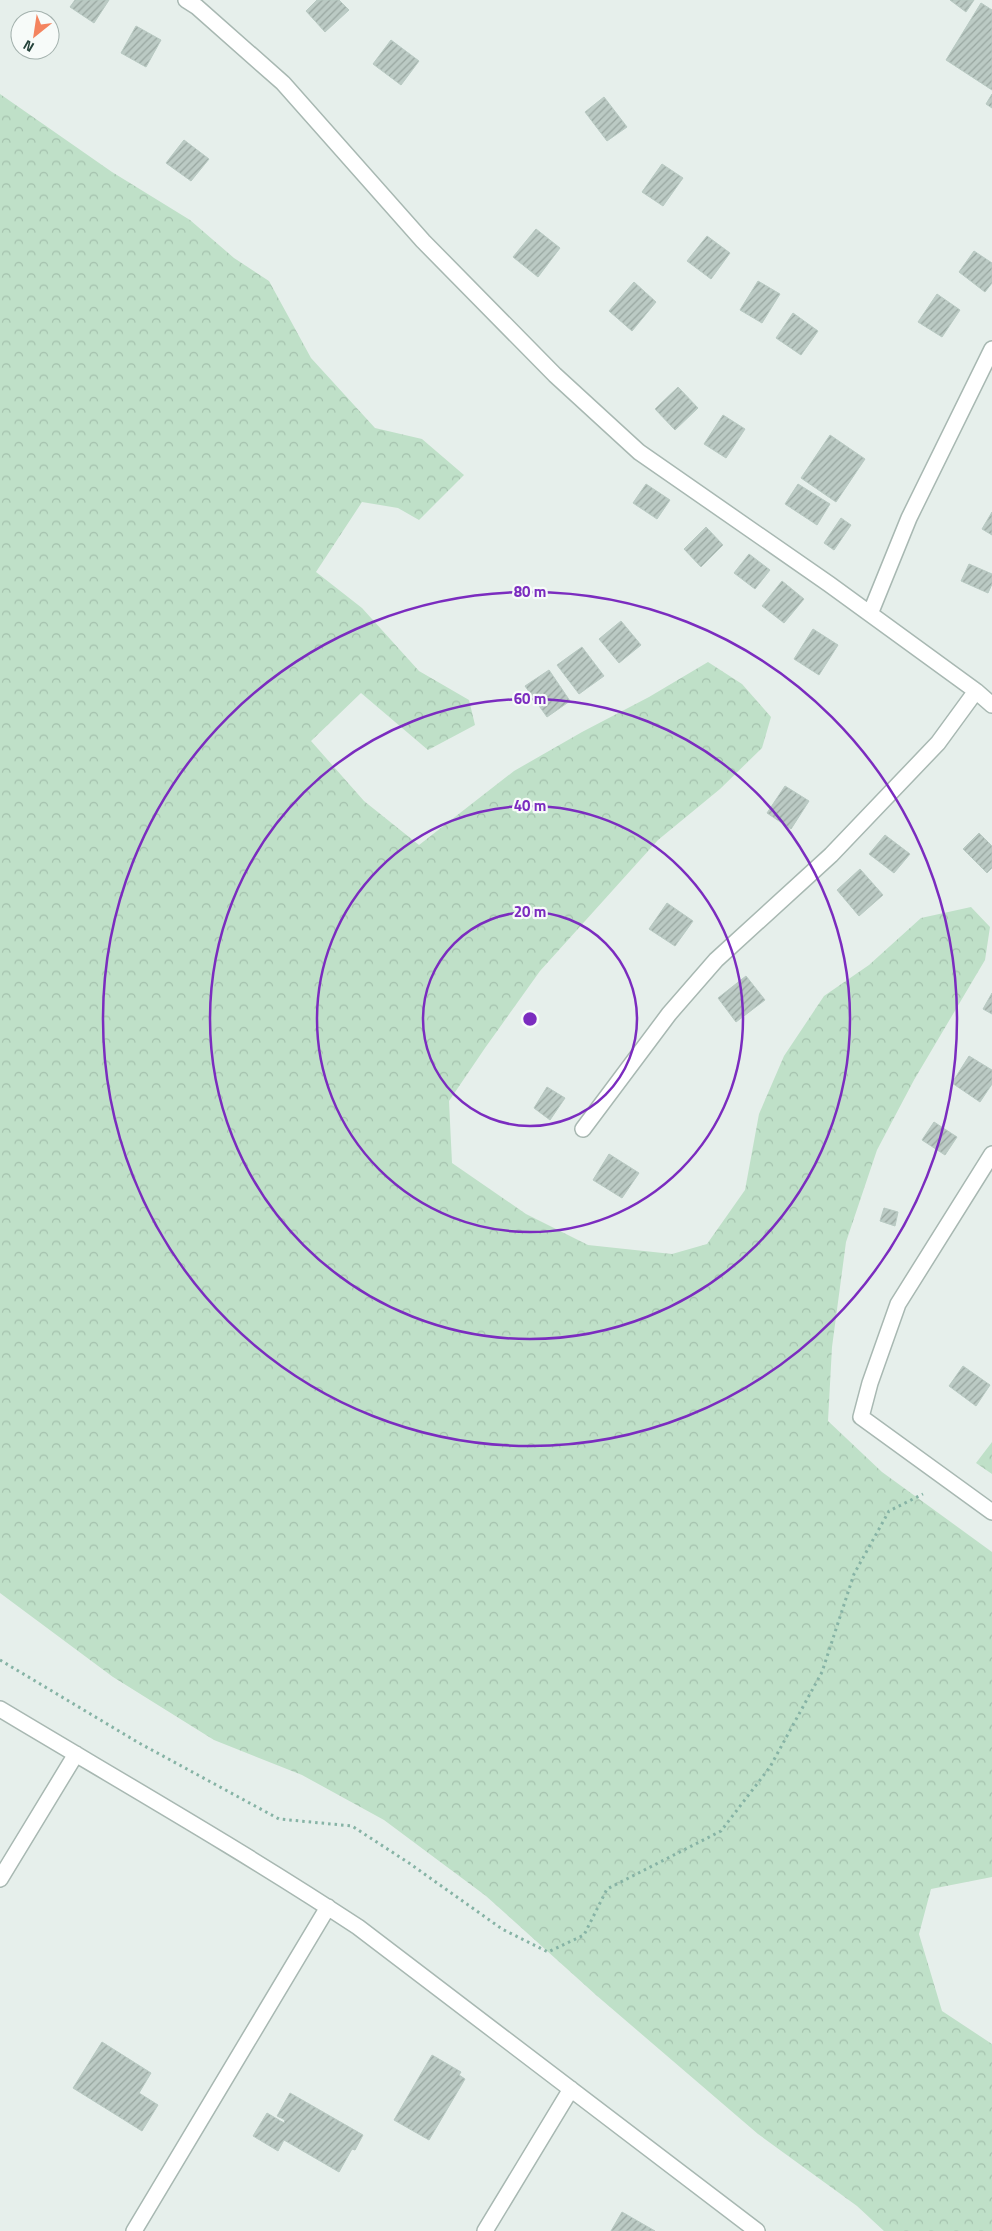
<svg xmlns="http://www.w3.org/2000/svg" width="992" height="2231" font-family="'Titillium Web',sans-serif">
	<defs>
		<pattern id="forest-crowns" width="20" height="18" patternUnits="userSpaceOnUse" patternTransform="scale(1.25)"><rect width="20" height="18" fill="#bfe0c8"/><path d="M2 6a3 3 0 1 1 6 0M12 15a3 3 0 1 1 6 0" fill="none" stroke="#a4c1ad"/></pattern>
		<pattern id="building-hatch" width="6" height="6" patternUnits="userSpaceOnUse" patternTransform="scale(1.25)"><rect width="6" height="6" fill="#bbcac4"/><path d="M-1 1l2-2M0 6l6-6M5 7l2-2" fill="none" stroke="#98a6a0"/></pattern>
	</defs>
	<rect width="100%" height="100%" fill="#e6efeb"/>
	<path fill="url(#forest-crowns)" d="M0 94 112 172 190 220 234 258 269 281 311 358 375 428 422 439 464 475 419 520 398 508 362 502 316 572 362 608 419 671 469 700 475 725 428 750 361 693 311 741 364 801 419 845 514 771 582 732 649 697 708 662 742 684 771 717 762 748 720 789 658 840 540 971 485 1048 449 1101 452 1163 526 1214 588 1245 672 1254 707 1244 745 1190 759 1114 784 1056 824 996 869 965 921 918 971 907 990 927 985 960 914 1080 877 1150 846 1242 832 1347 828 1421 882 1472 992 1552V1877L931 1889 919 1934 942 2011 992 2044V2231H884L857 2206 758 2134 596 1995 486 1896 384 1820 302 1775 214 1740 113 1677 0 1593Z
		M992 1442V1474L976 1463Z"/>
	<path fill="url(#building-hatch)" stroke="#b8c9c2" d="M75 0H109L94 23 70 7Z
		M317 0H339L349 10 325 32 306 11Z
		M950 0H974L966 12Z
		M981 3 992 10V90L946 60Z
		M136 26 161 40 146 67 121 53Z
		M391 40 419 61 401 85 373 64Z
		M992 94V108L986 104Z
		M604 97 627 127 607 141 585 112Z
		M184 140 209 159 191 181 166 163Z
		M662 164 683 178 663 206 642 192Z
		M536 229 560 248 538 277 513 257Z
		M707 236 730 253 711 279 687 261Z
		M974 251 992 263V283L985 292 959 272Z
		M758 281 780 294 762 323 740 310Z
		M634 282 656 302 632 331 609 311Z
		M937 294 960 310 942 337 918 322Z
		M793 313 818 331 801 355 776 338Z
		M678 387 698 408 675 430 655 409Z
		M723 415 745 429 726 458 704 444Z
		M830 435 865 459 836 502 801 478Z
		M646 484 670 500 657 519 633 503Z
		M798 484 830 504 817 525 785 504Z
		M992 512V535L982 529Z
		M841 518 851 525 834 550 824 543Z
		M706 527 723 545 701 567 684 549Z
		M749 554 770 570 755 589 734 573Z
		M969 564 992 574V584L988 593 961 581Z
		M782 581 804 599 784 623 762 606Z
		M621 621 641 645 619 663 599 639Z
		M813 629 838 645 819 675 794 659Z
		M582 647 604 676 579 694 557 665Z
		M549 670 570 701 547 717 525 686Z
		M785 786 809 801 791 829 767 813Z
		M979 833 992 846V868L987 873 963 849Z
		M885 835 910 854 894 873 869 854Z
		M860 869 883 895 859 916 837 890Z
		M667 903 693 921 675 946 649 929Z
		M746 976 765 1000 736 1022 718 998Z
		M992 993V1014L983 1009Z
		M969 1056 992 1070V1084L980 1102 952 1083Z
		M547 1087 565 1098 550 1120 534 1108Z
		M934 1122 957 1137 945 1155 922 1140Z
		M609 1154 639 1173 622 1198 593 1180Z
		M884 1208 898 1212 895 1226 880 1221Z
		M963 1366 990 1385 976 1406 949 1386Z
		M102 2042 151 2073 139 2093 158 2105 142 2131 73 2088Z
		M432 2055 461 2072 459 2075 465 2079 429 2140 394 2120Z
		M290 2093 363 2135 355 2150 352 2149 339 2172 284 2140 278 2151 253 2136 267 2113 284 2123 285 2120 277 2116Z
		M622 2212 655 2231H611Z"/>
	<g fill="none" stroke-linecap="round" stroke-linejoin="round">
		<defs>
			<path id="minor" d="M186 0 197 7 283 83 423 241 555 375 639 452 829 584 976 691 992 705
				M870 614 909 518 992 349
				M583 1129 669 1014 716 960 831 855 938 743 976 691
				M992 1154 898 1304 870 1383 861 1417 992 1512
				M0 1709C120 1781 241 1850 358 1927L757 2231
				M0 1879 76 1754
				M134 2231 328 1907
				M485 2231 571 2089"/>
		</defs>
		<use href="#minor" stroke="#a8b8b2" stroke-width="18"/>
		<path stroke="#86b3a5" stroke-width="3" stroke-dasharray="2.5 4" stroke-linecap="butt" d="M0 1660 139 1743 279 1819 352 1826 409 1863 502 1929 548 1952 584 1935 607 1889 721 1831 770 1767 822 1672 854 1574 889 1511 923 1494"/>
		<use href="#minor" stroke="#fff" stroke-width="15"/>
	</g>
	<g fill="none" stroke="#7b2cbf" stroke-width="2.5">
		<circle cx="530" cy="1019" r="107"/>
		<circle cx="530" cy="1019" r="213"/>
		<circle cx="530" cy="1019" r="320"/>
		<circle cx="530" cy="1019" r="427"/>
	</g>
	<circle cx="530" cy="1019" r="8" fill="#7b2cbf" stroke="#f7fbf9" stroke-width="2.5"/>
	<g font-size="15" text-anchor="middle" font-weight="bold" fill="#7b2cbf" stroke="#f7fbf9" stroke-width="4.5" stroke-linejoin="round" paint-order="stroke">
		<text x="530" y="597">80 m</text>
		<text x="530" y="704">60 m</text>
		<text x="530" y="811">40 m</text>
		<text x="530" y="917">20 m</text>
	</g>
	<g transform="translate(35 35) rotate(210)"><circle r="24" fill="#f7fbf9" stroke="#a3b1ad"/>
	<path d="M0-4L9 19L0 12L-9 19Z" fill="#f4845f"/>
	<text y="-8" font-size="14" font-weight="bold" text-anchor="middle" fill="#24423a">N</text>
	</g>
</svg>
